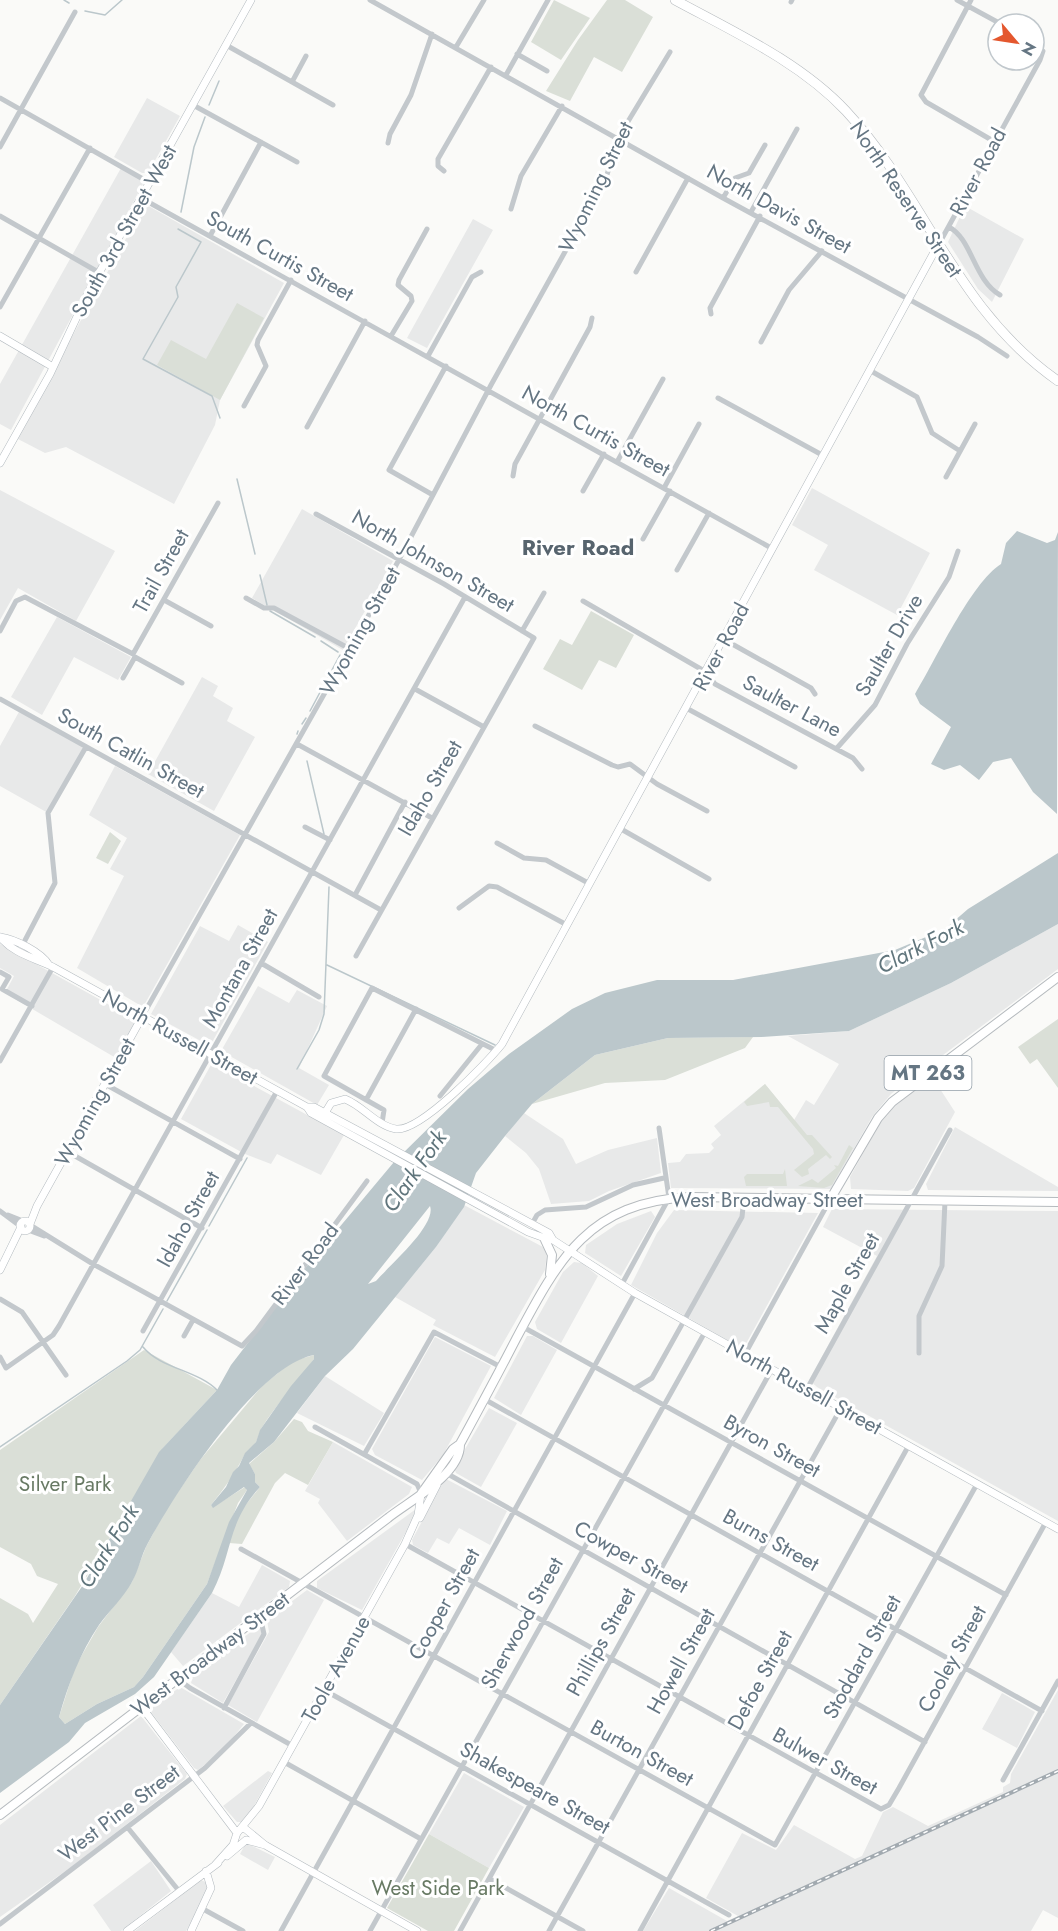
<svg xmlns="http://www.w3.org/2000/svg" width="1058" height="1931" font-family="Jost,sans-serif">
	<rect width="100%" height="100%" fill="#fafaf8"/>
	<path fill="#e8e9e9" d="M147 98 180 116 148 173H142L114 157Z
		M121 168 144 182 11 430 0 424V384Z
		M145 204 284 283 220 400 215 425 174 504 66 447 45 453 16 438Z
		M965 206 1024 239 992 302 978 289 948 242Z
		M473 219 493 230 427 348 407 338Z
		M812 488 930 553 897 615 814 570 828 545 792 525Z
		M0 490 115 551 76 621 18 588 0 620Z
		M302 509 393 561 343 650 252 598Z
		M57 617 131 657 118 680 74 657 42 715 11 697Z
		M202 677 218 686 213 696 233 708 227 721 255 737 214 811 148 774Z
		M20 710 86 747 48 813 0 786V746Z
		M115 766 240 835 143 1007 77 968 124 876 110 869 127 838 89 815Z
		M1058 924V969L891 1094 872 1117 831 1189 671 1188 668 1163 680 1162 686 1154 709 1153 714 1148 711 1144 721 1135 714 1126 765 1084 794 1120 806 1100 814 1105 839 1064 788 1036 849 1031 951 983Z
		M238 925 268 942 210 1046 151 1014 200 926 229 941Z
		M0 944 142 1023 121 1061 5 993 14 976 0 968Z
		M258 986 289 1003 297 990 327 1006 299 1068 329 1085 317 1105 221 1051Z
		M212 1063 344 1135 321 1175 277 1154 271 1164 245 1154 181 1119Z
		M931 1075 955 1112 914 1188 908 1191 851 1189 850 1177 881 1121 899 1101Z
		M524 1113 563 1139 576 1164 608 1150 657 1138 661 1173 609 1191 589 1201 551 1204 539 1169 526 1153 505 1136Z
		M955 1127 1058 1187V1191L928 1190 926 1184Z
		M464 1205 543 1247 547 1252 545 1270 495 1357 433 1325 436 1320 395 1297 436 1247Z
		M832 1209 1058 1211V1521L817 1387 809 1380 877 1256 823 1227Z
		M674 1210 818 1213 743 1349 631 1285 657 1233Z
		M651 1211 655 1217 621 1276 585 1253 586 1245 617 1224Z
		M574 1262 582 1263 598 1276 561 1343 537 1329 535 1322 563 1272Z
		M527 1336H533L557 1350 521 1415 494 1398Z
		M435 1337 491 1366 443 1455 422 1480 375 1455 372 1449Z
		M325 1376 384 1413 364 1446 297 1413Z
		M489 1408 517 1423 481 1487 456 1473 454 1468Z
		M333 1442 412 1487 409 1494 347 1541 318 1503 320 1499 305 1491Z
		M446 1479 507 1511 490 1545 459 1528 449 1544 437 1538 428 1553 413 1545 412 1540 427 1512 430 1499Z
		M416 1509V1514L362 1610 317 1588V1581Z
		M262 1565 290 1581 289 1587 183 1666 171 1652 212 1593 239 1607Z
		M307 1590 324 1600 257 1722 228 1705 269 1632 267 1620Z
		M260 1625 263 1632 223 1703 191 1683 193 1676Z
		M180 1687 244 1724 222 1751 198 1770 194 1768 151 1712 153 1707Z
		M1058 1690V1918L1043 1910 1031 1931H643L669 1888 727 1921 738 1916 706 1898 742 1833 776 1850 794 1825 855 1859 862 1856 883 1812 893 1807 928 1826 1003 1792V1787L1010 1783 1011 1774Z
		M1002 1693 1035 1712 1017 1748 982 1729Z
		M141 1716 187 1774 185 1779 74 1865 0 1917V1825Z
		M268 1771 272 1773 245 1822H237L223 1806Z
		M464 1773 524 1807 489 1868 429 1834Z
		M246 1843 275 1857 268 1870 240 1854Z
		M151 1861 171 1891 121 1931H111L93 1905Z
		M201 1880 208 1883 206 1896 186 1931H135Z"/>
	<path fill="#dadfd7" d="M554 0 590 18 561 60 531 42Z
		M607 0H625L653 17 622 72 594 57 570 101 546 91 578 40Z
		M237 303 264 318 220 400 157 365 171 340 206 359Z
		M591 611 634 635 616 668 599 660 582 690 543 669 560 639 572 645Z
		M110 832 121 841 108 864 96 858Z
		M1058 1019V1088L1037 1059 1030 1064 1018 1047Z
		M753 1037 745 1048 665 1080 605 1083 532 1104 595 1055 668 1038Z
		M765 1084 807 1135H812L832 1157 830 1159 826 1155 808 1169 809 1174 802 1177 794 1170 814 1154 813 1149 778 1107H770L769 1102 747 1106 744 1102Z
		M849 1145 853 1148 832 1185 824 1188 798 1186 812 1179 818 1183 836 1168 834 1165 838 1166Z
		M785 1169 787 1186H746L744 1177 747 1174H783Z
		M144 1350 217 1390 163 1448 75 1596 0 1705V1598L28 1614 33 1623 58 1584 37 1576 31 1564 0 1547V1450Z
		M314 1355V1359C297 1383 276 1404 261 1429 259 1433 258 1438 256 1442 253 1447 247 1450 244 1456 235 1473 224 1489 211 1505L213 1507 245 1487 247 1490 238 1503 207 1584 143 1677 134 1687 97 1704 65 1724 59 1717 75 1667 98 1627 132 1582 146 1547 165 1511 200 1460 262 1386 293 1361Z
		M294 1419 302 1422 308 1431 333 1442 308 1485 285 1473 275 1483 242 1544 229 1543 239 1513 260 1487 255 1482V1474L249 1464 274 1442Z
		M429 1834 489 1868 454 1931H428L387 1908Z"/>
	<path fill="#bbc7cb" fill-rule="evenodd" d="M1017 531 1047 543 1055 540 1058 532 1057 814 1033 792 1011 758 993 762 979 780 960 765 944 770 931 764 951 727 920 704 915 694C935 661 971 583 1001 564L1006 543Z
		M1058 853V924L951 983 849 1031 762 1037 668 1038 595 1055 532 1104 505 1136 476 1173 464 1207 436 1247 353 1349 325 1376 274 1442 249 1463 255 1474V1482L260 1487C227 1522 233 1553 212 1593L154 1677 135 1694 85 1723 69 1742 0 1793V1705L83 1585 159 1452 217 1390 231 1365 307 1266 394 1162 468 1089 509 1054 572 1009 605 993 657 980H733L895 950 945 929 968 909ZM430 1206C437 1225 389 1266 376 1281L368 1284ZM314 1355V1359L291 1386 260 1430 256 1442 245 1453 239 1466 233 1472 226 1487 211 1505 213 1508 244 1487 247 1490 229 1522 207 1584 143 1677 134 1687 97 1704 65 1724 59 1717C68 1685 80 1653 99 1625 109 1611 124 1597 132 1582 139 1570 141 1555 148 1543 175 1493 256 1366 314 1355Z"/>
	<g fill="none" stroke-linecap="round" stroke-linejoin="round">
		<path stroke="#bbc7cb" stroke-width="1.5" d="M64 0 69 3
			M85 11 105 15 122 0
			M209 105 219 81
			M181 212 194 147 205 117
			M178 229 201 242 176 287 178 297 143 359 212 396 220 418
			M237 479 255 554
			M260 575 267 605
			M270 611 315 637
			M321 641 338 652
			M310 711 340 655
			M302 724 306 718
			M297 734 298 731
			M307 761 324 834
			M327 965 495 1045
			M297 1069 319 1030 324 1014 329 887
			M209 1226 247 1158
			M167 1301 207 1230
			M143 1347C161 1369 198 1370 218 1391
			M0 1447 127 1361 140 1350 163 1309"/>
		<defs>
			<path id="secondary" d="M0 336 53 367
				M0 463 50 374 89 291 251 0
				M0 937C14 954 35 958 53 967L307 1107 311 1113 528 1232 550 1240
				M0 937C15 939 41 952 49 965
				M307 1107H314L549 1233 553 1240 635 1293 1058 1529
				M325 1113 331 1103 345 1099C363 1106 377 1126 396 1129 420 1132 487 1063 502 1044L938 245
				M20 1226a5 5 0 1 1 10 0a5 5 0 1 1-10 0Z
				M30 1224 37 1206 142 1017
				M0 1270 21 1227
				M420 1518 437 1485
				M141 1706 237 1833 233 1845 215 1865
				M243 1827 265 1845 417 1931
				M237 1833 259 1806 405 1544 418 1515 421 1494
				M227 1856 246 1840 265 1845
				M127 1931 218 1863
				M191 1931 211 1888 206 1871"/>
			<path id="primary" d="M831 1198 878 1118 892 1102 1058 977
				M545 1240 552 1255 550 1274
				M421 1494 453 1449 460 1444
				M0 1815 388 1518C409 1501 461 1475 460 1444 479 1409 498 1374 516 1339 559 1258 589 1202 690 1197L1058 1202"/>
			<path id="highway" d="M675 0C734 32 800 62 846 111 926 197 955 309 1058 381"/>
		</defs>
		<use href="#secondary" stroke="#b3babf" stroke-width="8"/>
		<use href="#primary" stroke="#b5babe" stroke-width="10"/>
		<use href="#highway" stroke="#b4b9bd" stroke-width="10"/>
		<path stroke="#c3c8cc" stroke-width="5" d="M370 0 723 198 978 337 1007 356
			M957 0 1001 24
			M971 0 921 95 926 102 995 142
			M791 2 792 0
			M226 45 333 105
			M456 47 484 0
			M517 54 547 71
			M506 75 548 0
			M292 82 306 56
			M0 98 150 183
			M193 105 297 162
			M388 143 390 134 411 95 432 34
			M0 147 75 12
			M444 171 438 166V159L491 67
			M141 198 773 549
			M723 198 735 178 749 173 765 145
			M511 209 521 176 562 106
			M751 212 797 129
			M0 216 100 273
			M949 227C972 239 974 280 1000 295
			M210 236 261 142
			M939 244 1040 60 1043 51 1034 43
			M636 272 688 178
			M0 307 90 148
			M711 314 710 308 760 216
			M391 336 412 301 411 296 398 285 399 280 427 229
			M761 342 789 290 822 251
			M428 356 472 277 481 272
			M871 371 917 397 932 433 960 451
			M718 398 824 456
			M244 406 266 366 257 345 258 340 291 280
			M307 427 365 321
			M617 462 663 379
			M513 476 515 464 590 327 592 318
			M946 477 975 424
			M664 488 699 424
			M583 491 604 454
			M433 495 389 470 446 366
			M316 514 444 584 534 638 356 956
			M643 539 670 491
			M677 570 709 513
			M246 598 264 608H274L350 649
			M164 600 211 626
			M583 601 706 672 715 684 853 758 862 769
			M0 631 16 601 25 597 133 654
			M522 631 544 593
			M725 640 811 688 815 694
			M133 654 218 503
			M135 657 182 683
			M123 678 135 657
			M415 689 484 727
			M0 699 381 910
			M688 709 795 767
			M535 726 612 765 618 767 630 764 657 784 707 811
			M297 744 432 818
			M837 748 875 705 907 644 949 577 958 551
			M305 827 330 840
			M621 829 709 879
			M497 843 524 858 546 860 590 884
			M355 895 405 802
			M459 908 489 886 497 887 567 925
			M22 946 55 883 48 813 86 747
			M261 963 319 997
			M0 972 9 977 2 989 32 1006
			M142 1017 384 588 491 385 606 178 618 138 670 52
			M0 1061 53 967
			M105 1084 240 1159
			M440 1096 482 1044
			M366 1100 416 1009
			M382 1123 384 1110 324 1076 372 988 497 1051
			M68 1152 202 1228
			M0 1211 20 1226
			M8 1215 23 1221
			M532 1224 537 1215 545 1210 586 1207 633 1185 664 1178
			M30 1225 93 1264 242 1346 256 1331 367 1181
			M28 1230 44 1236
			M622 1284 669 1198 659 1128
			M0 1299 22 1312 66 1375
			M523 1327 1006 1595
			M143 1331 277 1091
			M184 1336 193 1320
			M919 1353V1316L942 1266 945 1201
			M745 1354 831 1198
			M0 1357 6 1368 53 1335 59 1326 465 597
			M634 1389 652 1378 742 1217 744 1198
			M807 1389 950 1130
			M484 1399 1042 1711
			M315 1427 417 1484 421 1493
			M365 1453 434 1332 501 1367
			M446 1473 925 1742
			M405 1544 881 1809 889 1805 899 1788 1046 1522
			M241 1549 775 1845 977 1484
			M178 1679 190 1688 293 1746
			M324 1690 729 1915
			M224 1708 264 1634 260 1616
			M284 1762 421 1839
			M1003 1780 1058 1681
			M128 1828 179 1891
			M490 1879 583 1931
			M203 1909 243 1931
			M0 1924 205 1768 251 1723
			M281 1931 635 1293
			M370 1931 705 1332
			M460 1931 772 1369
			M549 1931 841 1408
			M640 1931 909 1445"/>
		<use href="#secondary" stroke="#fff" stroke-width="7"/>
		<use href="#primary" stroke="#fff" stroke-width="8"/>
		<use href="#highway" stroke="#fff" stroke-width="9"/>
		<defs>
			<path id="rail" d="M711 1931 1058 1771"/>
		</defs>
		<use href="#rail" stroke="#a2aab0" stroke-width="4"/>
		<use href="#rail" stroke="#fff" stroke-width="1.5" stroke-dasharray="4.5" stroke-linecap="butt"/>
	</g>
	<g text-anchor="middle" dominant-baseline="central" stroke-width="6" stroke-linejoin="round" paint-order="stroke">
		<rect fill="#fff" stroke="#939fa8" stroke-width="1.5" x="884.5" y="1056" width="87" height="34" rx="4.5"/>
		<g font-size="20" font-weight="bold" fill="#657683">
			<text x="928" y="1073">MT 263</text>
		</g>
		<g font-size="21" fill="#657683" stroke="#fff">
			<text transform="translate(978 172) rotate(-62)">River Road</text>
			<text transform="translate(596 187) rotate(-64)">Wyoming Street</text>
			<text transform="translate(906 199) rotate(56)">North Reserve Street</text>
			<text transform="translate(779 209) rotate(29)">North Davis Street</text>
			<text transform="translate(124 231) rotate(-61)">South 3rd Street West</text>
			<text transform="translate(280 256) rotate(29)">South Curtis Street</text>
			<text transform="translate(596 431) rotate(29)">North Curtis Street</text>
			<text transform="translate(433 561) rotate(30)">North Johnson Street</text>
			<text transform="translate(161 571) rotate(-61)">Trail Street</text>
			<text transform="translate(360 631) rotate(-61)">Wyoming Street</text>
			<text transform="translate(889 645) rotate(-60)">Saulter Drive</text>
			<text transform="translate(721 647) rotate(-62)">River Road</text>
			<text transform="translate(792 706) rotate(28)">Saulter Lane</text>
			<text transform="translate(131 753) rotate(29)">South Catlin Street</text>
			<text transform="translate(430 788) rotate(-60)">Idaho Street</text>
			<text transform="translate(240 968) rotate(-61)">Montana Street</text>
			<text transform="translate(180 1037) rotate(29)">North Russell Street</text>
			<text transform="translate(95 1102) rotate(-61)">Wyoming Street</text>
			<text x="767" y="1200">West Broadway Street</text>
			<text transform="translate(188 1219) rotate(-61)">Idaho Street</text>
			<text transform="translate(305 1264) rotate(-53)">River Road</text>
			<text transform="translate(847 1283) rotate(-61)">Maple Street</text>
			<text transform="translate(804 1387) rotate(29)">North Russell Street</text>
			<text transform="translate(772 1446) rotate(29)">Byron Street</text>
			<text transform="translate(771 1540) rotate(29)">Burns Street</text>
			<text transform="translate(631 1557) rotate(29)">Cowper Street</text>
			<text transform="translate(444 1604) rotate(-61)">Cooper Street</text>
			<text transform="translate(522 1623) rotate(-61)">Sherwood Street</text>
			<text transform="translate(601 1642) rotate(-61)">Phillips Street</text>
			<text transform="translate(210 1654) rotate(-37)">West Broadway Street</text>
			<text transform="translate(862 1657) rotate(-61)">Stoddard Street</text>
			<text transform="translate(952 1659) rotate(-61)">Cooley Street</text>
			<text transform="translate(681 1661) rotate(-61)">Howell Street</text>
			<text transform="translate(336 1669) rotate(-61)">Toole Avenue</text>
			<text transform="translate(760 1680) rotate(-61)">Defoe Street</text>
			<text transform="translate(642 1753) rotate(29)">Burton Street</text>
			<text transform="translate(825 1761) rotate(29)">Bulwer Street</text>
			<text transform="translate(535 1788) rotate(29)">Shakespeare Street</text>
			<text transform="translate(119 1813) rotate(-37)">West Pine Street</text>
		</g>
		<g font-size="21" fill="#687a64" stroke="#fff">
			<text x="65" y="1484">Silver Park</text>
			<text x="438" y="1888">West Side Park</text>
		</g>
		<g font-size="22" font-weight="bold" fill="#57646e" stroke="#fff">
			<text x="578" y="547">River Road</text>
		</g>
		<g font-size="22" font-style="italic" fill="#60757c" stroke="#fff">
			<text transform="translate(920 946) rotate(-27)">Clark Fork</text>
			<text transform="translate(414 1171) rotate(-55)">Clark Fork</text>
			<text transform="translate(108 1546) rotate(-58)">Clark Fork</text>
		</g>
	</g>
	<g transform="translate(1016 42) rotate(119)"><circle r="28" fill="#ffffff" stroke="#c1c8cd" stroke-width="1.5"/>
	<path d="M0-4.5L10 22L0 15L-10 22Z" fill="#e4572e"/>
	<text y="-9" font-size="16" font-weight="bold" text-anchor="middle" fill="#657683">N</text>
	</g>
</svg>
